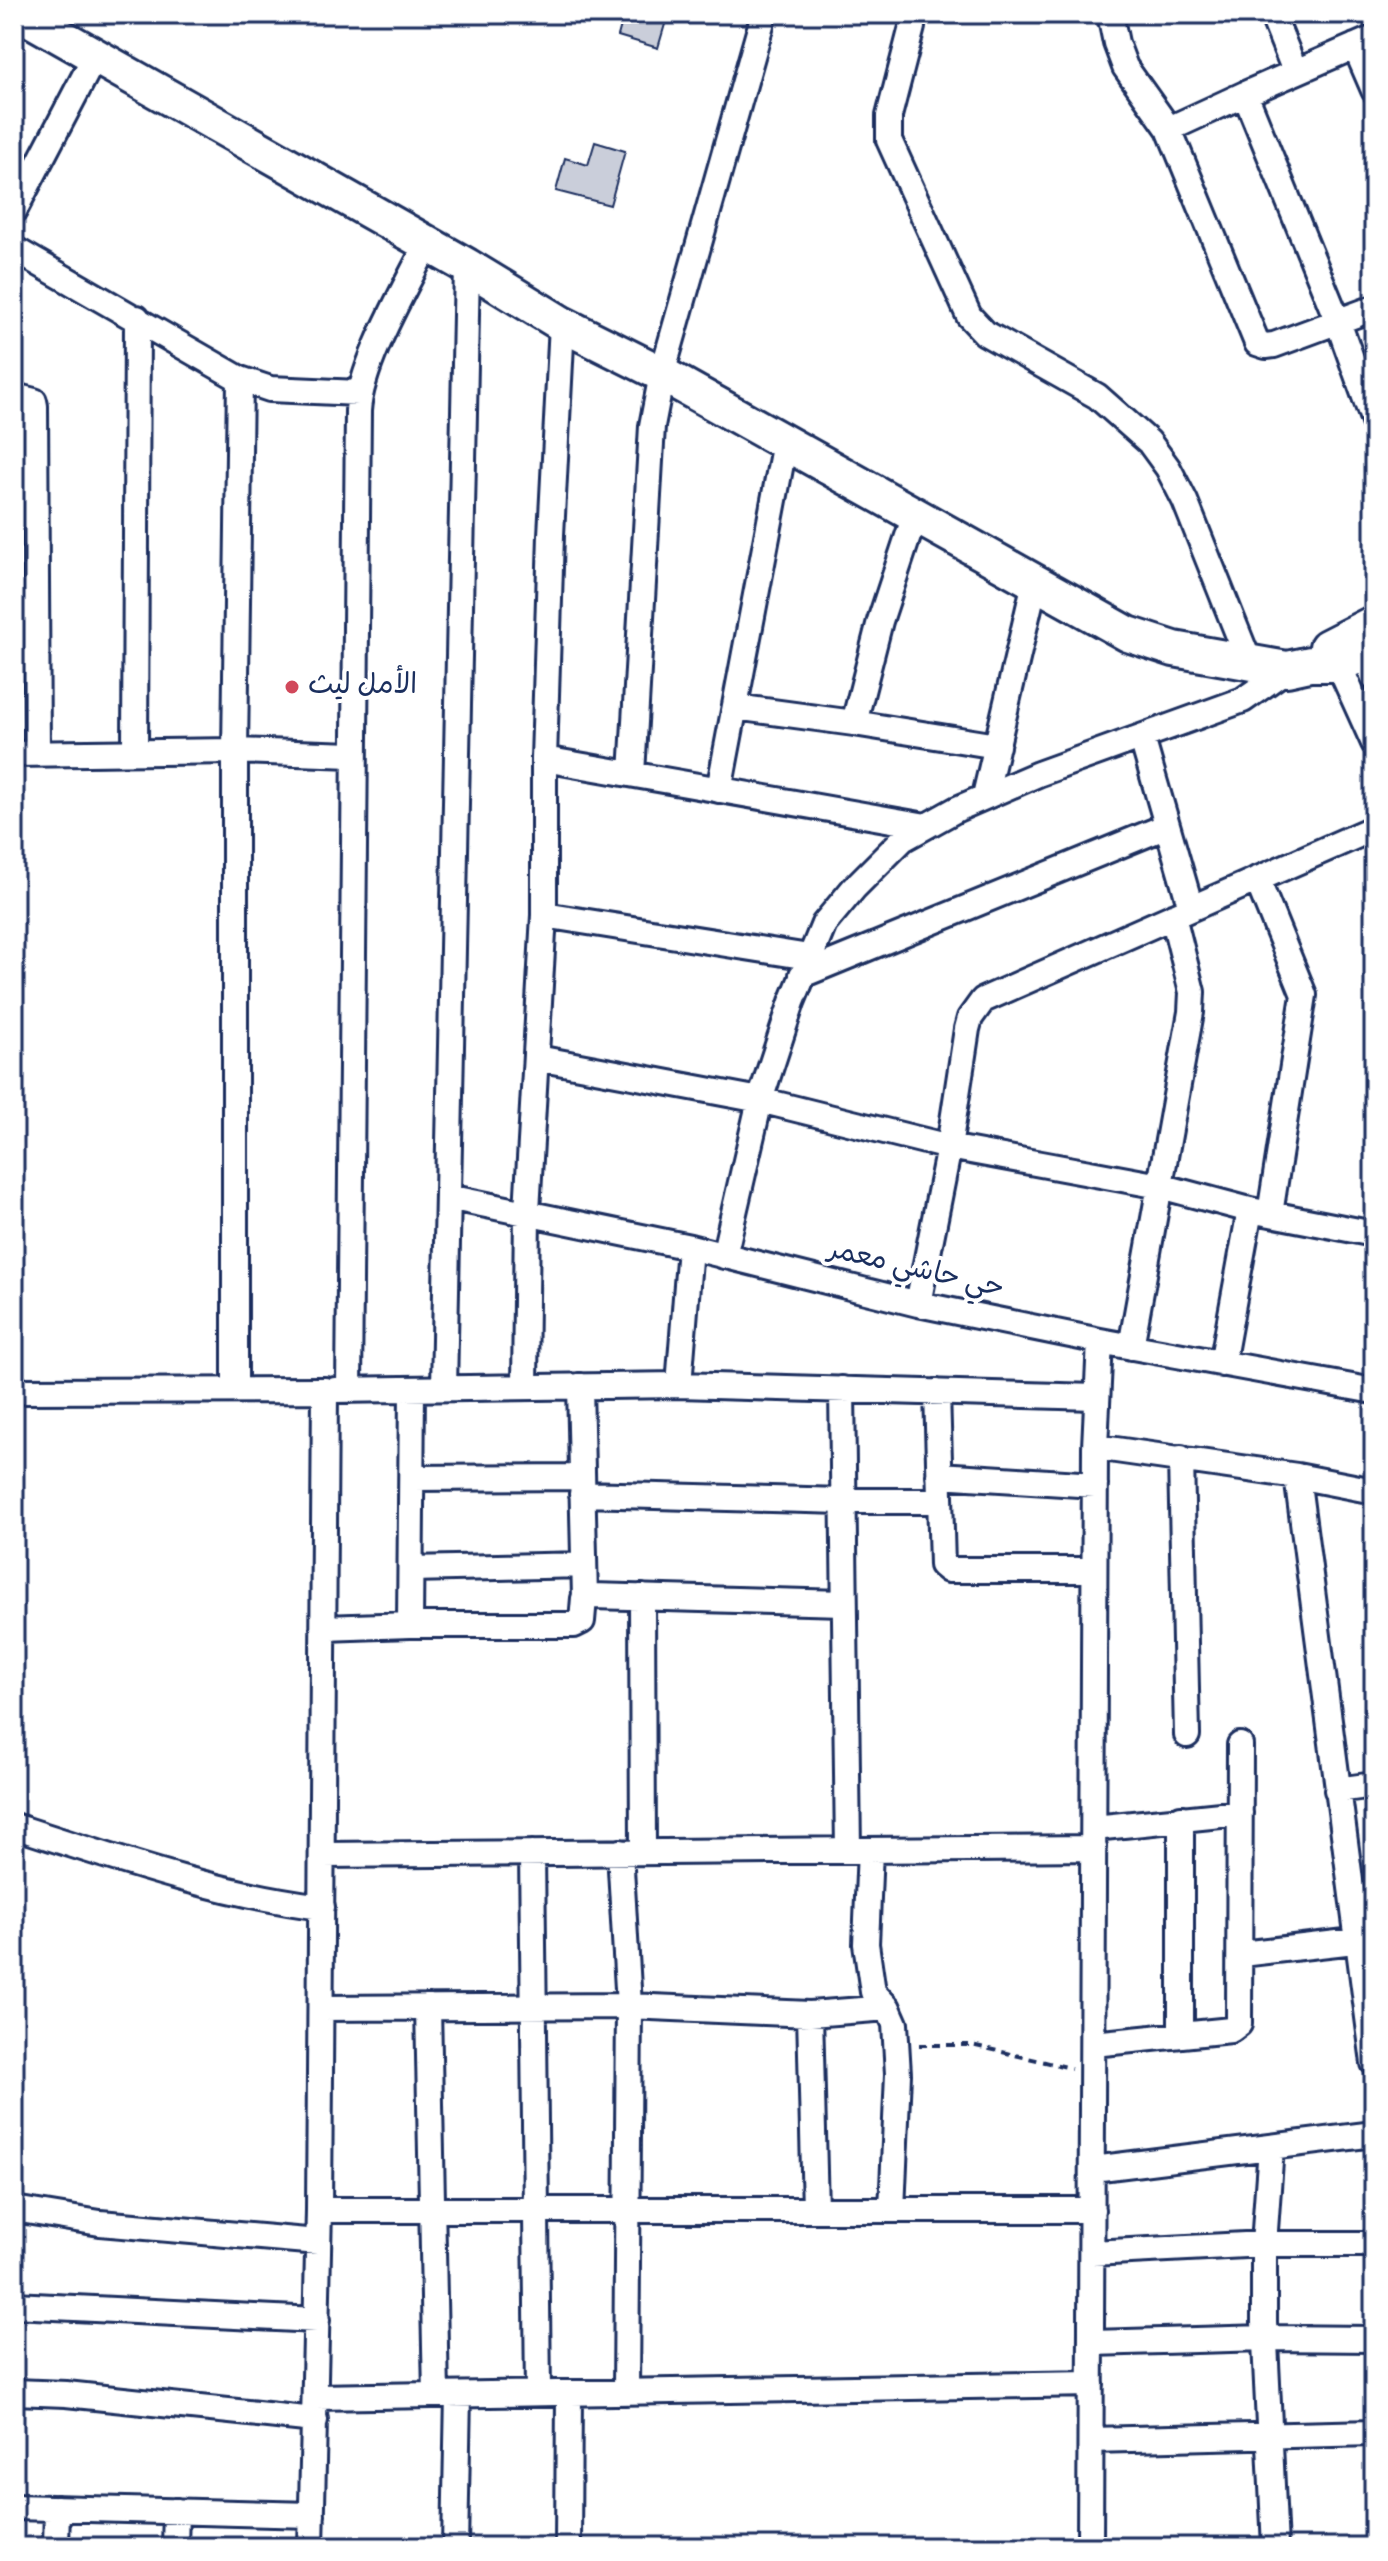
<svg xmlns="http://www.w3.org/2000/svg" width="1388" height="2561" font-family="'Gochi Hand','Playpen Sans Arabic',sans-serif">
	<rect width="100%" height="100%" fill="#fff"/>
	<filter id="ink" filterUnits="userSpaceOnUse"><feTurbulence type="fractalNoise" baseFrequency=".0125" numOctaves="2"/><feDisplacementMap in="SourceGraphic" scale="16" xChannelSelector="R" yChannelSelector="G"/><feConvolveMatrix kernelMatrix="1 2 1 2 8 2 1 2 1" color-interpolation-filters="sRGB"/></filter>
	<g filter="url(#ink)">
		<path fill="#caceda" stroke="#1b2f5e" stroke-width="2" d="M582 14H668L658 48 618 36 621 25Z
			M595 142 625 151 610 205 556 191 565 158 588 165Z"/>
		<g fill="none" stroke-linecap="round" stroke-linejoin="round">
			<defs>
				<path id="street" d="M1110 14 1116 43 1125 67 1169 129
					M1272 14 1295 71
					M912 27 889 116V140L969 316 985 333 1097 396 1149 442 1168 468 1185 501 1250 664
					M1374 38 1245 94 1338 322 1374 422
					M1355 46 1374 90
					M1245 94 1169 129 1257 343 1266 346 1274 345 1374 308
					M14 211 95 56
					M14 249 240 379 270 389 359 393
					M14 396 34 401 35 406 37 753
					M1357 639 1374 677
					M1332 650 1374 743
					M735 707 854 723 880 621 915 515
					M854 723 997 746
					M1142 738 1191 908
					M135 752 137 318
					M14 754 235 751 353 755
					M544 759 926 826
					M632 774 652 426 662 374 764 14
					M719 790 785 442
					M985 796 1035 582
					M1257 879 1304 995 1270 1214
					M544 915 809 957
					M802 975 1167 826
					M537 1058 760 1100 949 1147 1160 1186 1250 1210 1374 1234
					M448 1197 690 1247 918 1304 1100 1341 1374 1391
					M724 1256 760 1100 792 1002 824 924 854 888 903 839 957 809 1038 774 1243 700 1287 669
					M918 1304 949 1147 967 1029 970 1018 983 1000 1374 828
					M1131 1347 1191 1012 1192 992 1173 916
					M1222 1364 1250 1210
					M679 1385 690 1247
					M580 1386 585 1598
					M525 1387 527 1211 544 915V759L551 535 562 324
					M444 1388 467 266
					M842 1389 848 1850
					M235 1390V751L240 379
					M335 1390 679 1385 1096 1397
					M349 1390 358 411C361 363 405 289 427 244
					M14 1391 325 1390 319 2210 311 2547
					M937 1392 942 1565 948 1570H1094
					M1095 1447 1297 1476 1374 1491
					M1181 1458 1187 1735
					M939 1475 1095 1485
					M1297 1476 1374 2063
					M412 1478 582 1477
					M582 1494 843 1501H940
					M411 1569 584 1565
					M642 1597 643 1852
					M410 1625 412 1389
					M324 1628 410 1625H574L582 1621 584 1598 592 1596 844 1603
					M1337 1790 1374 1785
					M1181 1818V2035
					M14 1826C114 1858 217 1894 322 1907
					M1094 1828 1240 1813
					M870 1850 866 1944 873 1992 888 2008 895 2024 898 2074 892 2210
					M532 1853 538 2393
					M322 1855 1094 1848
					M1241 1954 1372 1939
					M428 2007 436 2395
					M321 2008 629 2006 620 1852
					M810 2014 888 2008
					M1093 2044 1231 2030 1239 2024 1240 1745
					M1271 2147 1264 2244V2322L1275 2547
					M1093 2169 1374 2134
					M14 2209 100 2223 318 2242
					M319 2210H1092
					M1092 2253 1264 2244H1374
					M14 2305 317 2320
					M1092 2343 1265 2338 1374 2339
					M14 2392 66 2394 315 2420
					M626 2392 629 2006 810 2014 815 2210
					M316 2397 1091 2384
					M1091 2440 1374 2433
					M14 2507 312 2515
					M56 2547 57 2508
					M175 2547 176 2511
					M455 2547 458 2395
					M568 2547 569 2393
					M1090 2547 1095 1447 1100 1341"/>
				<path id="secondary" d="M21 14 467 266 562 324 662 374 1128 634 1174 649 1287 669 1310 664H1339L1374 649
					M1327 647 1374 623"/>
			</defs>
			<use href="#street" stroke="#1b2f5e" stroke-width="30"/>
			<use href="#secondary" stroke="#1b2f5e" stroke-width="40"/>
			<path stroke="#1b2f5e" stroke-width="4" stroke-dasharray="8 6" stroke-linecap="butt" d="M919 2045H972L1071 2068"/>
			<use href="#street" stroke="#fff" stroke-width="24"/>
			<use href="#secondary" stroke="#fff" stroke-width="34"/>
		</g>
	</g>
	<circle fill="#d1495b" stroke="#fff" stroke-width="3" cx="292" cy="687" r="8"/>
	<g text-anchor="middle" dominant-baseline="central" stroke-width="8" stroke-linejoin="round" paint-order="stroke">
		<g font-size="28" fill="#1b2f5e" stroke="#fff" text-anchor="start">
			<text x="308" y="687">الأمل ليث</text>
		</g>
		<g font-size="28" fill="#1b2f5e" stroke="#fff">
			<text transform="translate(916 1271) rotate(13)">حي حاشي معمر</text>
		</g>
	</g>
	<rect width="1388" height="2561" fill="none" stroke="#fff" stroke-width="48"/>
	<rect x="24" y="24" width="1340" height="2513" fill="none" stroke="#1b2f5e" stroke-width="3" filter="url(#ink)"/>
</svg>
